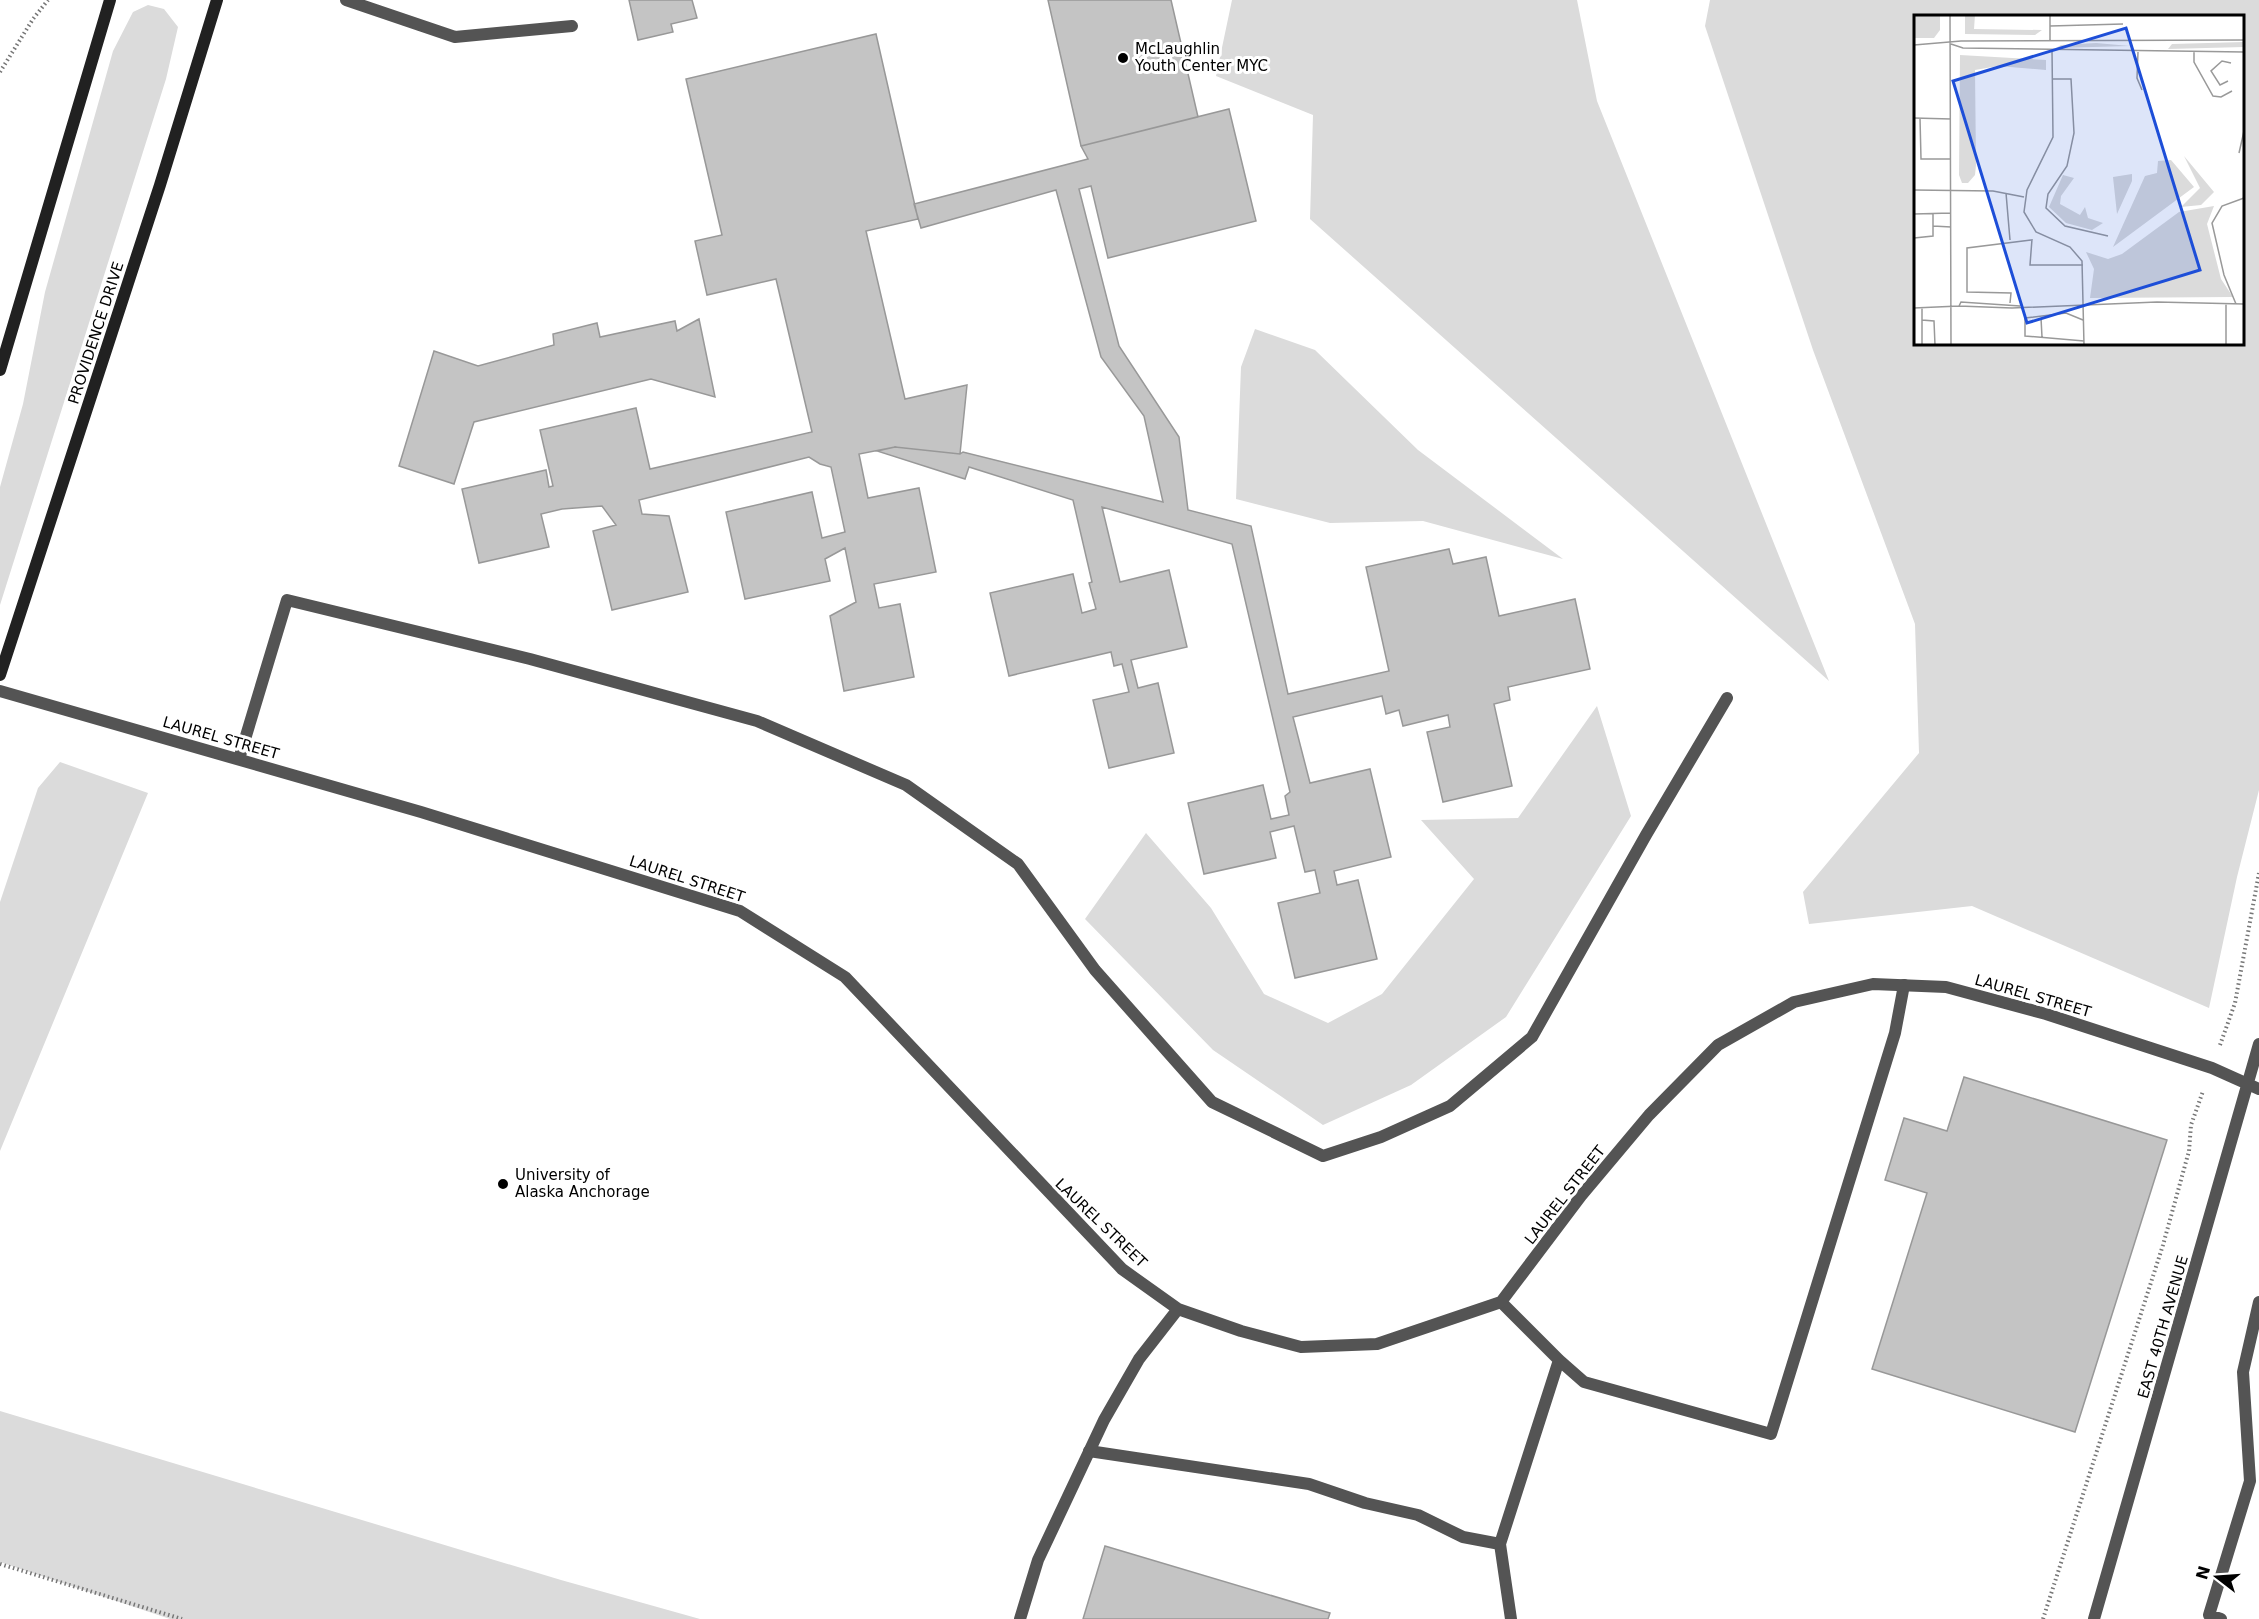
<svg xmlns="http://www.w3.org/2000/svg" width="2259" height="1619" font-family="'DejaVu Sans',sans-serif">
	<rect width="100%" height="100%" fill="#fff"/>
	<path fill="#dbdbdb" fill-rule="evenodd" d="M1232 0H1577L1597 101 1829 681 1310 219 1313 115 1216 76Z
		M1710 0H2259V790L2237 877 2209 1008 1972 906 1809 924 1803 892 1919 753 1915 624 1813 350 1705 26ZM1916 16H2242V344H1916Z
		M148 5 164 9 178 27 166 79 0 605V487L23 404 45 292 113 51 133 12Z
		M1255 329 1315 350 1418 450 1563 559 1423 521 1330 523 1236 499 1241 367Z
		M1597 706 1631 816 1506 1017 1411 1085 1323 1125 1213 1050 1085 919 1146 833 1211 908 1264 994 1328 1023 1382 994 1474 879 1421 820 1518 818Z
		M60 762 148 793 0 1151V902L38 788Z
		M0 1411 561 1580 700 1619H170L0 1562Z"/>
	<path fill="#c4c4c4" stroke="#989898" stroke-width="1.5" d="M629 0H692L697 18 671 24 673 32 638 40Z
		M1048 0H1171L1198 117 1081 146Z
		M876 34 918 219 866 231 905 399 967 385 960 454 895 447 859 454 868 498 919 488 936 572 874 584 879 608 900 604 914 677 844 691 830 616 856 602 845 548 825 559 830 581 745 599 726 512 812 492 822 538 845 532 831 467 820 464 809 457 639 500 642 514 669 516 688 592 612 610 593 531 616 525 602 506 562 509 541 514 549 547 479 563 462 489 546 470 549 487 553 486 540 430 636 408 650 469 812 432 776 279 707 295 695 241 722 235 686 79Z
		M1229 109 1256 221 1108 258 1091 186 1079 189 1119 346 1179 437 1188 510 1251 526 1288 694 1389 671 1366 567 1449 549 1453 564 1486 557 1499 616 1575 599 1590 669 1508 687 1510 700 1494 704 1512 786 1443 802 1427 732 1450 727 1448 715 1403 726 1399 710 1386 714 1382 696 1293 717 1310 783 1370 769 1391 857 1334 871 1337 885 1358 880 1377 959 1295 978 1278 903 1320 893 1315 870 1305 872 1294 826 1270 832 1276 858 1204 874 1188 803 1263 785 1271 819 1289 815 1285 796 1290 792 1232 544 1102 507 1120 582 1169 570 1187 647 1131 660 1138 688 1158 683 1174 753 1109 768 1093 700 1129 692 1122 664 1114 666 1111 652 1009 676 990 593 1073 574 1082 613 1096 609 1089 583 1092 582 1073 500 969 467 965 479 877 451 895 447 960 454 963 452 1163 502 1144 416 1101 357 1056 190 921 228 914 204 1088 159 1081 146Z
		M699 319 715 397 651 379 474 422 454 484 399 466 434 351 478 366 554 345 553 334 597 323 600 337 675 321 677 331Z
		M1964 1077 2167 1140 2075 1432 1872 1369 1927 1193 1885 1180 1904 1118 1947 1131Z
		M1105 1546 1330 1613 1328 1619H1083Z"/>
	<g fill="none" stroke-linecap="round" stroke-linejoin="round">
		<path stroke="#767676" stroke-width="4" stroke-dasharray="1.5 3" stroke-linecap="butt" d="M0 72 33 19 48 0
			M2220 1045 2235 1003 2259 873
			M0 1564 182 1619
			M2043 1619 2163 1245 2189 1151 2191 1125 2203 1091"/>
		<path stroke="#545454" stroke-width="12" d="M346 0 455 37 572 26
			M239 759 287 600 530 659 757 721 906 785 1018 864 1095 970 1212 1102 1323 1156 1381 1137 1450 1106 1532 1037 1646 835 1727 698
			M1501 1302 1559 1360 1584 1382 1771 1434 1895 1033 1904 985
			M1089 1451 1309 1484 1365 1503 1418 1515 1463 1537 1500 1544
			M1511 1619 1500 1544 1559 1360
			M2221 1619 2209 1615 2250 1481 2243 1372 2259 1302"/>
		<path stroke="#545454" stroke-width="12" d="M0 691 421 812 740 911 845 977 1122 1269 1178 1309 1241 1331 1301 1347 1377 1344 1501 1302 1581 1196 1649 1115 1718 1045 1794 1002 1873 984 1946 987 2046 1014 2212 1068 2259 1089
			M1020 1619 1038 1560 1104 1420 1139 1359 1178 1309
			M2094 1619 2259 1044"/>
		<path stroke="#212121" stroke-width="12" d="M0 370 110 0
			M0 675 160 185 217 0"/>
	</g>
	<g fill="#000" stroke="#fff" stroke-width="2">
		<circle cx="1123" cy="58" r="6"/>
		<circle cx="503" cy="1184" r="6"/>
	</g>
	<g text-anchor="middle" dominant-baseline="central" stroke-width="6" stroke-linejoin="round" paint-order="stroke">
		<g font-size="15" fill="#000" stroke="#fff" text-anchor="start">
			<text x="1135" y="49">McLaughlin<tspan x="1135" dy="17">Youth Center MYC</tspan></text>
			<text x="515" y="1175">University of<tspan x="515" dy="17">Alaska Anchorage</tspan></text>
		</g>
		<g font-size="15" fill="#000" stroke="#fff">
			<text transform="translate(96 333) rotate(-72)">PROVIDENCE DRIVE</text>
			<text transform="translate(221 738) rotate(16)">LAUREL STREET</text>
			<text transform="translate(687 879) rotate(18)">LAUREL STREET</text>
			<text transform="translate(2033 996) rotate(16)">LAUREL STREET</text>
			<text transform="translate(1565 1195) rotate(-52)">LAUREL STREET</text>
			<text transform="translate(1101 1223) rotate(44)">LAUREL STREET</text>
			<text transform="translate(2163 1327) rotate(-74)">EAST 40TH AVENUE</text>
		</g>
	</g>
	<g transform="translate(1914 15)">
		<rect width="330" height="330" fill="#fff"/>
		<path d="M0 0H26V15L20 23H0ZM51 0H61L60 14 128 15 121 20 51 19ZM330 27V32L254 34 258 29ZM182 28 216 31 142 33 147 30ZM46 40 132 45V55L84 51 61 55 62 150 61 160 54 168H48L45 160ZM270 141 300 177 287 190 267 192 286 173ZM257 145 280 172 199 232 231 161 243 158 244 146ZM218 159V166L203 199 199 162ZM149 160 160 163 147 181 146 189 166 200 171 192 174 203 189 208 178 215 152 208 135 192ZM300 191 293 209 307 264 319 282 176 283 180 254 172 237 194 244 208 239 265 197Z" fill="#dbdbdb"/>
		<path fill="none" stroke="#999" stroke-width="1.5" d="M36 0 37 330M136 11 209 9M136 25V0M37 29 49 33 330 37M0 30 47 26 330 25M138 35 139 122 113 175 110 197 122 217 156 232 168 246 170 330M224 37 223 63 228 75M280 37V47L299 81 307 82 318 76M139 64H157L160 118 153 151 134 179 132 193 151 211 194 221M314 66 306 70 297 56 308 46 317 48M0 103 37 104M6 103 7 144H37M325 138 330 116M0 175 79 176 110 182M92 178 96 225M0 199 37 198M19 211 37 212M0 223 19 221V199M118 224 116 250H169M96 288 97 278 53 277V233L117 225M322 289 310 260 298 208 308 191 330 183M45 291 98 293 243 287 330 289M0 293 45 291 47 287 106 291M8 293V305L20 306 21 330M127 303 128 322M8 305V330M169 305 152 298 111 303V321L170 326M312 330V289"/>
		<path fill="#1d4ed8" fill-opacity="0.15" stroke="#1d4ed8" stroke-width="3" d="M212 13 286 255 113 308 39 66Z"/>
		<rect width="330" height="330" fill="none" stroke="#000" stroke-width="3"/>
	</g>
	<g transform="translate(2217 1577) rotate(287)" stroke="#ffffff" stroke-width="4.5" paint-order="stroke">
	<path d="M0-4.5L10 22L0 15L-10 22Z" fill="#000000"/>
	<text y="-9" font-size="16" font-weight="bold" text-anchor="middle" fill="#000000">N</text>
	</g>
</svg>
